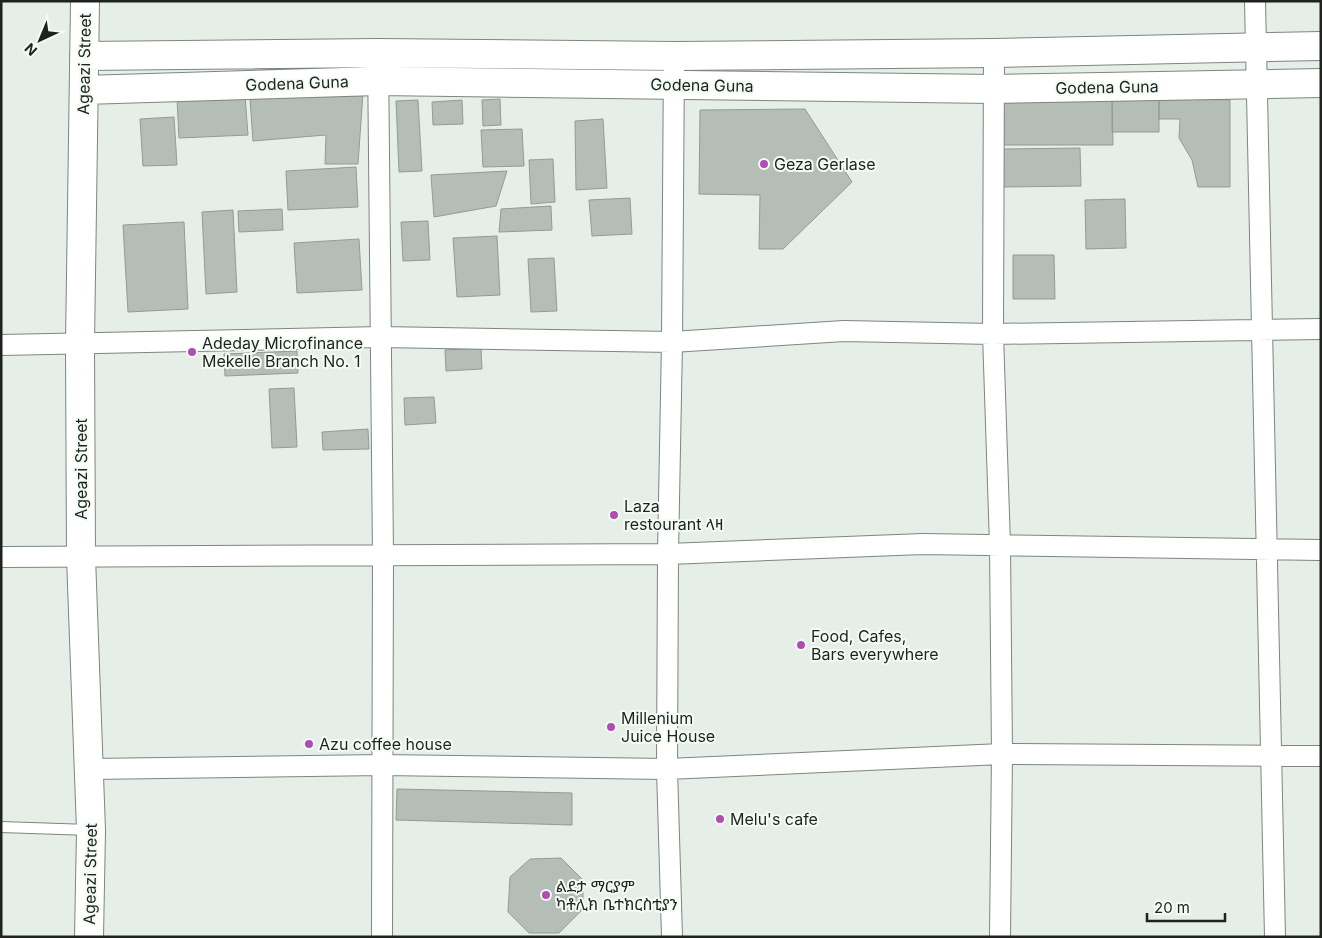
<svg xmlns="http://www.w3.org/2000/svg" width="1322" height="938" font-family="Inter,'Noto Sans Ethiopic',sans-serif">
	<rect width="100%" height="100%" fill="#e5eee7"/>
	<path fill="#b4bdb6" stroke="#929b94" d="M999 90H1112L1113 145H999Z
		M1112 90H1159V132H1112Z
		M363 93 358 164H325L326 135 253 141 250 99Z
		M245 95 248 135 179 138 177 99Z
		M500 99 501 125 483 126 482 100Z
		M1159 99 1230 100V187H1198L1192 160 1179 138 1180 119H1159Z
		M418 100 422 171 399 172 396 101Z
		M462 100 463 124 433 125 432 102Z
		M805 109 852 182 783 249H759L760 195 699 194 700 110Z
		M174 117 177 165 143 166 140 119Z
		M603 119 607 188 576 190 575 121Z
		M522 129 524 166 483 167 481 130Z
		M1080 148 1081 186 1003 187V149Z
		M553 159 555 202 531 204 529 160Z
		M356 167 358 207 288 210 286 171Z
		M507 171 496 206 434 217 431 175Z
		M630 198 632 234 592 236 589 200Z
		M1125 199 1126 248 1086 249 1085 200Z
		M551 206 552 230 499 232 501 209Z
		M282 209 283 230 239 232 238 211Z
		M233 210 237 292 206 294 202 212Z
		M428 221 430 260 403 261 401 222Z
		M184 222 188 309 128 312 123 225Z
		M497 236 500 295 457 297 453 238Z
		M359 239 362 290 297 293 294 243Z
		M1013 255H1054L1055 299H1013Z
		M554 258 557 311 531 312 528 259Z
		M481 348 482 369 446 371 445 350Z
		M297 351 298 373 225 376 224 354Z
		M294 388 297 447 272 448 269 389Z
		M434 397 436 423 405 425 404 398Z
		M368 429 369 449 323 450 322 432Z
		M397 789 572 793V825L396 820Z
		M561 858 583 880V909L559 933H529L508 912 510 877 530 859Z"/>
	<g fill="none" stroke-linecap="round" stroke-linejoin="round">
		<defs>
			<path id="lane" d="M1 827 90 830"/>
			<path id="street" d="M1255 1 1275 937
				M378 53 383 556 382 937
				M994 53 993 334 1000 545 1002 754 1000 937
				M1 345 381 337 672 342 844 331 993 334 1321 329
				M1 557 668 554 923 544 1321 550
				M90 769 382 765 667 769 1002 754 1321 756
				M672 937 667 769 668 554 672 342 674 56"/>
			<path id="secondary" d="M85 1 80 344 81 557 91 830 89 937
				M84 56 378 53 674 56 994 53 1321 46
				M84 90 378 81 994 89 1321 83"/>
		</defs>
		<use href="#lane" stroke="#7d867f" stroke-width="12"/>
		<use href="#street" stroke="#7d867f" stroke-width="22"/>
		<use href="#secondary" stroke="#7d867f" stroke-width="30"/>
		<use href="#lane" stroke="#fff" stroke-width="10"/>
		<use href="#street" stroke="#fff" stroke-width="20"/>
		<use href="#secondary" stroke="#fff" stroke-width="28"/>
	</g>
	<g fill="#b04db3" stroke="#f2fcf4" stroke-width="2">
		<circle cx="764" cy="164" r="5"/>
		<circle cx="192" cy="352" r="5"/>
		<circle cx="614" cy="515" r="5"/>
		<circle cx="801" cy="645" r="5"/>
		<circle cx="611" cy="727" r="5"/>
		<circle cx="309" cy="744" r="5"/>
		<circle cx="720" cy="819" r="5"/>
		<circle cx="546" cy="895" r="5"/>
	</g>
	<g text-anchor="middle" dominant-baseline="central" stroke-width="4" stroke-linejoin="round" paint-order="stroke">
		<g font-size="16" fill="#1f221f" stroke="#f2fcf4">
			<text transform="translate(84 64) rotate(-89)">Ageazi Street</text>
			<text transform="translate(297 83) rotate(-2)">Godena Guna</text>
			<text transform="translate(702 85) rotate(1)">Godena Guna</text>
			<text transform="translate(1107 87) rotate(-1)">Godena Guna</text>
			<text transform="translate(81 469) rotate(-90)">Ageazi Street</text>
			<text transform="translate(90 874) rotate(-89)">Ageazi Street</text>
		</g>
		<g font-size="16" fill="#1f221f" stroke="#f2fcf4" text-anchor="start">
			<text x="774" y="164">Geza Gerlase</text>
			<text x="202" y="343">Adeday Microfinance<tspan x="202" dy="18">Mekelle Branch No. 1</tspan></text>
			<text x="624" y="506">Laza<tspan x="624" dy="18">restourant ላዛ</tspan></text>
			<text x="811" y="636">Food, Cafes,<tspan x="811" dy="18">Bars everywhere</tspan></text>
			<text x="621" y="718">Millenium<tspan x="621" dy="18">Juice House</tspan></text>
			<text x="319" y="744">Azu coffee house</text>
			<text x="730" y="819">Melu's cafe</text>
			<text x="556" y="886">ልደታ ማርያም<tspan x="556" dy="18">ካቶሊክ ቤተክርስቲያን</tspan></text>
		</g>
	</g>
	<rect width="1322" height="938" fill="none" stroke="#1f221f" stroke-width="5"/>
	<g transform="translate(40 40) rotate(224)" stroke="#f2fcf4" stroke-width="4" paint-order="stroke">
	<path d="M0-4L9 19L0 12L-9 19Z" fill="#1f221f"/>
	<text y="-8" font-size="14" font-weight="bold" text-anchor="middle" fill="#1f221f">N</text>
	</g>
	<path d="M1147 913v8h78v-8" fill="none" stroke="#1f221f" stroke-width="2.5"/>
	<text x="1154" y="913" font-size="15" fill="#1f221f" stroke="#f2fcf4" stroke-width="4" paint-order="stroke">20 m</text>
</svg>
